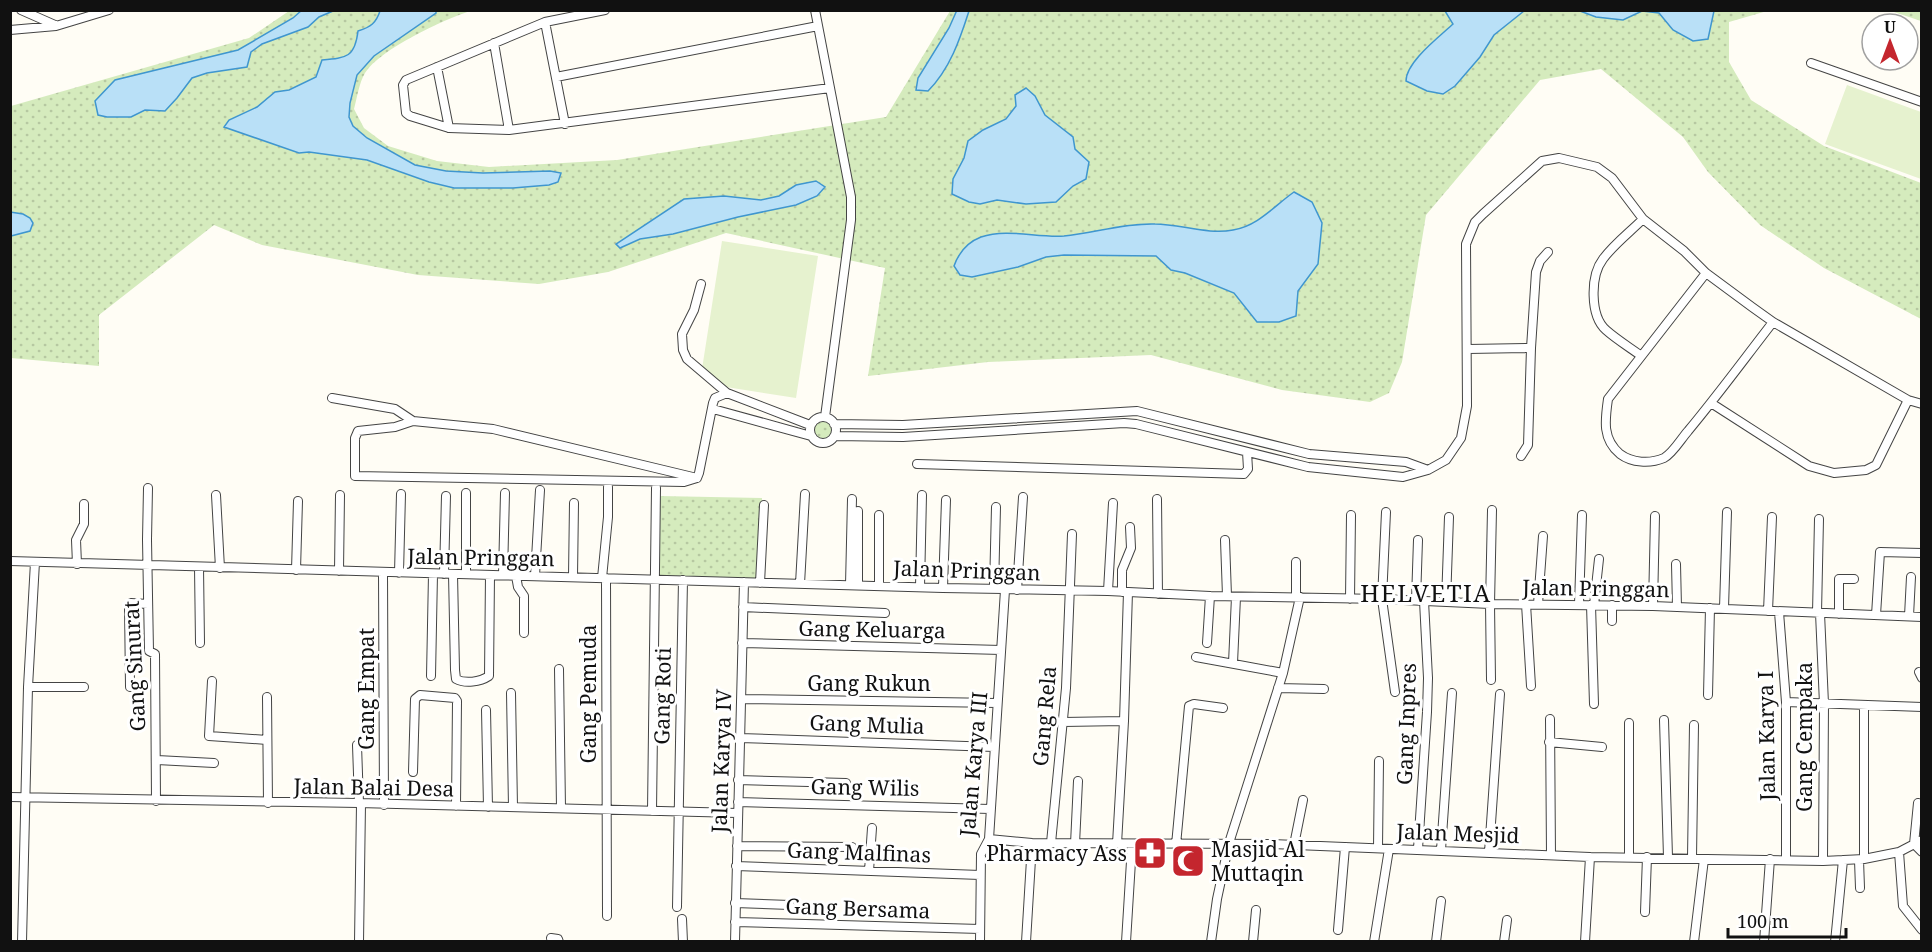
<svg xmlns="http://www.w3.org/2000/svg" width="1932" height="952" font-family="'Noto Serif',serif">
	<defs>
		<pattern id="grass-dots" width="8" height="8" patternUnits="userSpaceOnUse" patternTransform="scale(1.5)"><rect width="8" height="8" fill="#d5ebbd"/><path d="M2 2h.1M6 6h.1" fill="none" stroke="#b6c8a1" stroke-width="1.8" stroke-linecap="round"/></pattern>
	</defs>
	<rect width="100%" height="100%" fill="#fffdf5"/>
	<path fill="url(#grass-dots)" d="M289 11H470C443 20 380 49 365 73 359 83 357 98 354 109L364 128 388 146 437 161 489 167 617 160 886 117 950 11H1767L1729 22V62L1751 100 1824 146 1921 183V319L1824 268 1760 225 1708 172 1683 137 1601 69 1540 80 1426 215 1402 362 1389 393 1370 402 1282 390 1151 355 988 362 868 376 885 268 726 233 608 272 539 284 418 275 262 245 214 225 99 315V366L11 358V106L249 38Z
		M1891 11H1921V21Z
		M814 430a9 9 0 1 1 18 0a9 9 0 1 1-18 0Z
		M660 496 762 498 760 580 658 577Z"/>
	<path fill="#e6f2cf" d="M1847 85 1921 112V179L1825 144Z
		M722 241 818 256 796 398 726 387 702 369Z"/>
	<path fill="#b9e0f7" stroke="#3f96cf" stroke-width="1.5" d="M302 10 333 11 319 17 308 27 262 44 251 52 247 67 207 73 192 78 177 98 165 111 145 110 131 117H107L98 115 95 101 115 80 238 50 293 18Z
		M957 10 969 11C960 39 950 69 928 91L916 90 918 78 949 28Z
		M380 11 436 10V13L374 56 357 75 350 103 349 117 353 126 367 138 415 165 446 171 483 173 550 171 561 173 558 182 549 185 513 188H454L429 182 367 160 309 152 299 153 224 127 229 120 257 107 275 92 289 90 316 77 322 60C347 58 355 57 358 31 371 27 376 23 380 11Z
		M1445 11H1524L1494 35 1480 57 1455 86 1443 94 1427 91 1406 81C1406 62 1439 37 1453 24Z
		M1580 11 1714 10V11L1708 39 1693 41 1673 30 1659 13 1642 11 1623 20 1596 17Z
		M1026 88 1035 96 1045 115 1073 137 1075 149 1089 162 1086 179 1073 186 1056 202 1026 204 997 200 980 204 969 202 952 194 953 179 964 158 968 141 983 130 1006 119 1016 106 1015 95Z
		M816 181 825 187 817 196 796 205 738 217 673 234 640 239 620 248 616 244 684 199 724 196 761 200 779 196 796 185Z
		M1294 192 1312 202 1322 223 1318 264 1298 291 1296 316 1279 322H1257L1234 293 1185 273 1171 270 1156 256 1064 255 1046 257 1018 267 972 277 960 275 954 266C959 252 968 242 981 237 1007 228 1037 238 1064 236 1094 233 1124 223 1155 224 1180 224 1208 235 1233 230 1258 226 1274 206 1294 192Z
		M10 212 23 214 30 218 33 223 30 231 11 236Z"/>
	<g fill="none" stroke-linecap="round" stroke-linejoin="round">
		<defs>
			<path id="street" d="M21 10 55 25
				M605 10 545 22 406 80 403 85 406 113 410 116 449 128 509 130 830 88
				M815 10 851 197V220L825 417
				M545 22 565 124
				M10 30 56 26 109 10
				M494 43 509 130
				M1811 63 1922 102
				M437 67 449 128
				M556 77 818 26
				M1706 273 1608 399C1605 420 1602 439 1620 454 1632 463 1650 464 1664 458 1673 453 1681 439 1688 431 1718 395 1745 358 1773 322
				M701 284 694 310 682 334 683 350 687 359 727 393 810 425
				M1468 349 1531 348
				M1640 355C1629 347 1616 339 1606 330 1590 316 1590 276 1603 259 1614 244 1630 232 1643 219
				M332 398 395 409 413 421 493 429 697 478
				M1711 403 1809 466 1834 473 1866 470 1876 465 1908 400
				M713 409 811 436
				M810 430a13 13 0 1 1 26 0a13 13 0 1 1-26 0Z
				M413 421 395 427 358 431 355 438V476L684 482 697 478 699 473 713 403 715 398 727 393
				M834 424 903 425 1137 411 1309 454 1406 462 1428 470
				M835 436 903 437 1124 423 1136 424 1308 467 1403 477 1428 470 1446 460 1461 438 1467 406 1466 244 1475 222 1483 214 1542 161 1559 158 1597 167 1612 178 1643 219 1684 251 1706 273 1752 307 1773 322 1908 400 1922 404
				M1521 456 1528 445 1531 348 1536 272 1540 261 1548 252
				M917 464 1244 474 1248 469 1247 452
				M148 488 147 540 149 651 155 654 156 801
				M216 495 220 568
				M1157 499 1158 594
				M1386 512 1382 599 1395 692
				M879 515V586
				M1225 540 1227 596
				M10 561 943 588 1108 591 1210 596 1382 599 1490 604 1653 606 1922 617
				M1296 562V597
				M77 564 76 540 84 524V504
				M1676 564 1677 607
				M199 567 200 643
				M296 570 298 501
				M339 571 340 495
				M383 572 384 805
				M399 573 401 494
				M444 574 446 496
				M453 574 455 670 456 679C465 684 480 682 489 676L490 575
				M466 574V493
				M503 575 505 493
				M516 576 518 587 524 596V633
				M535 576 540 490
				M573 577 574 503
				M602 578 608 517V487
				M606 578 607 916
				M760 583 764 505
				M800 584 805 494
				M850 585 852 499
				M858 585V511
				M920 587 922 495
				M943 588 946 500
				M994 589 996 507
				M1017 590 1023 497
				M1108 591 1113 503
				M1122 592V570L1131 548 1130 527
				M1350 599 1351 515
				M1416 600 1418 540
				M1446 602 1449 517
				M1526 604 1531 686
				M1538 604 1543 536
				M1579 604 1582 515
				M1591 605 1594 704
				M1594 605 1599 559
				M1653 606 1655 516
				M743 607 885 613
				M1724 608 1727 512
				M1768 611 1772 517
				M1779 612 1786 702V859
				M1817 613 1819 519
				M1820 613 1824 704 1823 861
				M1839 614V579H1854
				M1876 615 1880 552 1922 553
				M1909 616 1911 577
				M1612 621V605
				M742 643 1001 650
				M1207 643 1210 596
				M1196 657 1283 673
				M1233 663 1236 597
				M559 669 561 808
				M1919 672 1922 678
				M431 676 433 574
				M1491 680 1490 604 1492 510
				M212 681 209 736 267 740
				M28 687H84
				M130 687 129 605 131 603 148 604
				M1278 688 1324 689
				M511 693 513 807
				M1708 695 1710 608
				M267 697 268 803
				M741 699 997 703
				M1786 702 1922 707
				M1864 706V859
				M486 710 488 807
				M1550 719 1551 855
				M1664 720 1668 857
				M1063 722 1124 721
				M740 738 994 747
				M1549 742 1602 747
				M357 745 359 803
				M157 760 214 763
				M413 772 415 699 420 695 455 698 457 701 456 806
				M738 780 846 783
				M10 797 359 803 737 813
				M738 802 990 809
				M1918 803 1914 844 1922 852
				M652 811 656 488
				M989 839 1032 843 1272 844 1590 857 1823 861 1864 859 1899 852 1922 840
				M1051 843 1066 688 1072 534
				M1075 844 1078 781
				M1117 844 1124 721 1128 592
				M1176 845 1189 706 1194 704 1223 708
				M1294 845 1303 800
				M737 846 852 847
				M1378 848 1379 761
				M1418 849 1427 712 1428 678 1424 601
				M1441 850 1452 693
				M1489 852 1500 694
				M1899 852 1903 906 1922 930
				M1629 856V723
				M1692 858 1694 725
				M1859 860 1860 888
				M736 866 980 875
				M869 871 872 828
				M735 903 790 905
				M677 907 683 580
				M1645 912 1647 857
				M682 919 683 942
				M735 922 980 929
				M1338 930 1345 847
				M551 938 558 939 559 942
				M22 942 28 687 35 562
				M359 942 361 804
				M735 942 744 582
				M980 942 981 854 989 839 1005 590
				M1026 942 1032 843
				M1126 942 1132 845
				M1211 942 1217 899 1229 843 1283 673 1300 597
				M1253 942 1256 910
				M1374 942 1389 849
				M1436 942 1441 901
				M1504 942 1507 920
				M1585 942 1590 857
				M1694 942 1704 859
				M1764 942 1770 859
				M1835 942 1843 860"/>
		</defs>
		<use href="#street" stroke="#444" stroke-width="10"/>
		<use href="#street" stroke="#fff" stroke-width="8"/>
	</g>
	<defs>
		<symbol id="pharmacy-square" viewBox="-11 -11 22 22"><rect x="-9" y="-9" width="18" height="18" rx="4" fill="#c4262e" stroke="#fff"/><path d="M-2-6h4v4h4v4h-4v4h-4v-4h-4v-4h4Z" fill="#fff"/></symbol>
		<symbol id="mosque-square" viewBox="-11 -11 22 22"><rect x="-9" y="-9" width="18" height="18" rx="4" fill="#c4262e" stroke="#fff"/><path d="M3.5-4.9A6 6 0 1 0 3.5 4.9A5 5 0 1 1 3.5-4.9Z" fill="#fff"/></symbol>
	</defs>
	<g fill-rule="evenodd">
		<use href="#pharmacy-square" x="1131" y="834" width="38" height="38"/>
		<use href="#mosque-square" x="1169" y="842" width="38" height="38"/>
	</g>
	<g text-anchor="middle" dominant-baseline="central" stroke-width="6" stroke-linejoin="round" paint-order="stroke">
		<g font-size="21" fill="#111" stroke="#fff">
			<text transform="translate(481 557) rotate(1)">Jalan Pringgan</text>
			<text transform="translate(967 570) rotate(2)">Jalan Pringgan</text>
			<text transform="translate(1596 588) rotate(1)">Jalan Pringgan</text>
			<text transform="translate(872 629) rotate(1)">Gang Keluarga</text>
			<text transform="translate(134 666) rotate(-93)">Gang Sinurat</text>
			<text x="869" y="683">Gang Rukun</text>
			<text transform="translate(366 689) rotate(-90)">Gang Empat</text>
			<text transform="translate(588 694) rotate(-90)">Gang Pemuda</text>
			<text transform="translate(662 696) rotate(-89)">Gang Roti</text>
			<text transform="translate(1044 716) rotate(-85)">Gang Rela</text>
			<text transform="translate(867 724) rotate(2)">Gang Mulia</text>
			<text transform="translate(1406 724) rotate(-88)">Gang Inpres</text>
			<text transform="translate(1766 736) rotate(-91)">Jalan Karya I</text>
			<text transform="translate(1804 737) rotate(-90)">Gang Cempaka</text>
			<text transform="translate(721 761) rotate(-88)">Jalan Karya IV</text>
			<text transform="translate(973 764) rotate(-85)">Jalan Karya III</text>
			<text transform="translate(374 787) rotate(1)">Jalan Balai Desa</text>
			<text transform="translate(865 787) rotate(1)">Gang Wilis</text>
			<text transform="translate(1458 833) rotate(2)">Jalan Mesjid</text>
			<text transform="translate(859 852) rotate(2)">Gang Malfinas</text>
			<text transform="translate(858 908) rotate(2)">Gang Bersama</text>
		</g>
		<g font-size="21" fill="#111" stroke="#fff" text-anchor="start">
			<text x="1211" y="849">Masjid Al<tspan x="1211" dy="24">Muttaqin</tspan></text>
			<text x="1127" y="853" text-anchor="end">Pharmacy Ass</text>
		</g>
		<g font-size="24" letter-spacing="1.5" fill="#111" stroke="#fff">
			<text x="1426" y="592">HELVETIA</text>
		</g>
	</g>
	<rect width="1932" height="952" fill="none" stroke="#111111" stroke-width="24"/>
	<g transform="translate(1890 42)"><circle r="28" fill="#ffffff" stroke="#a0a0a0" stroke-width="1.5"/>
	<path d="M0-4.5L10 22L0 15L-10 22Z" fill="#c4262e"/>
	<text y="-9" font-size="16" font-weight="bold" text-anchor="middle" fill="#111111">U</text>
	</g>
	<path d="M1728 928v9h118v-9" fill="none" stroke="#111111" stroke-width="3"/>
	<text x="1737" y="928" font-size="18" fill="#111111" stroke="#ffffff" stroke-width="4.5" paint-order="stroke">100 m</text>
</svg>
